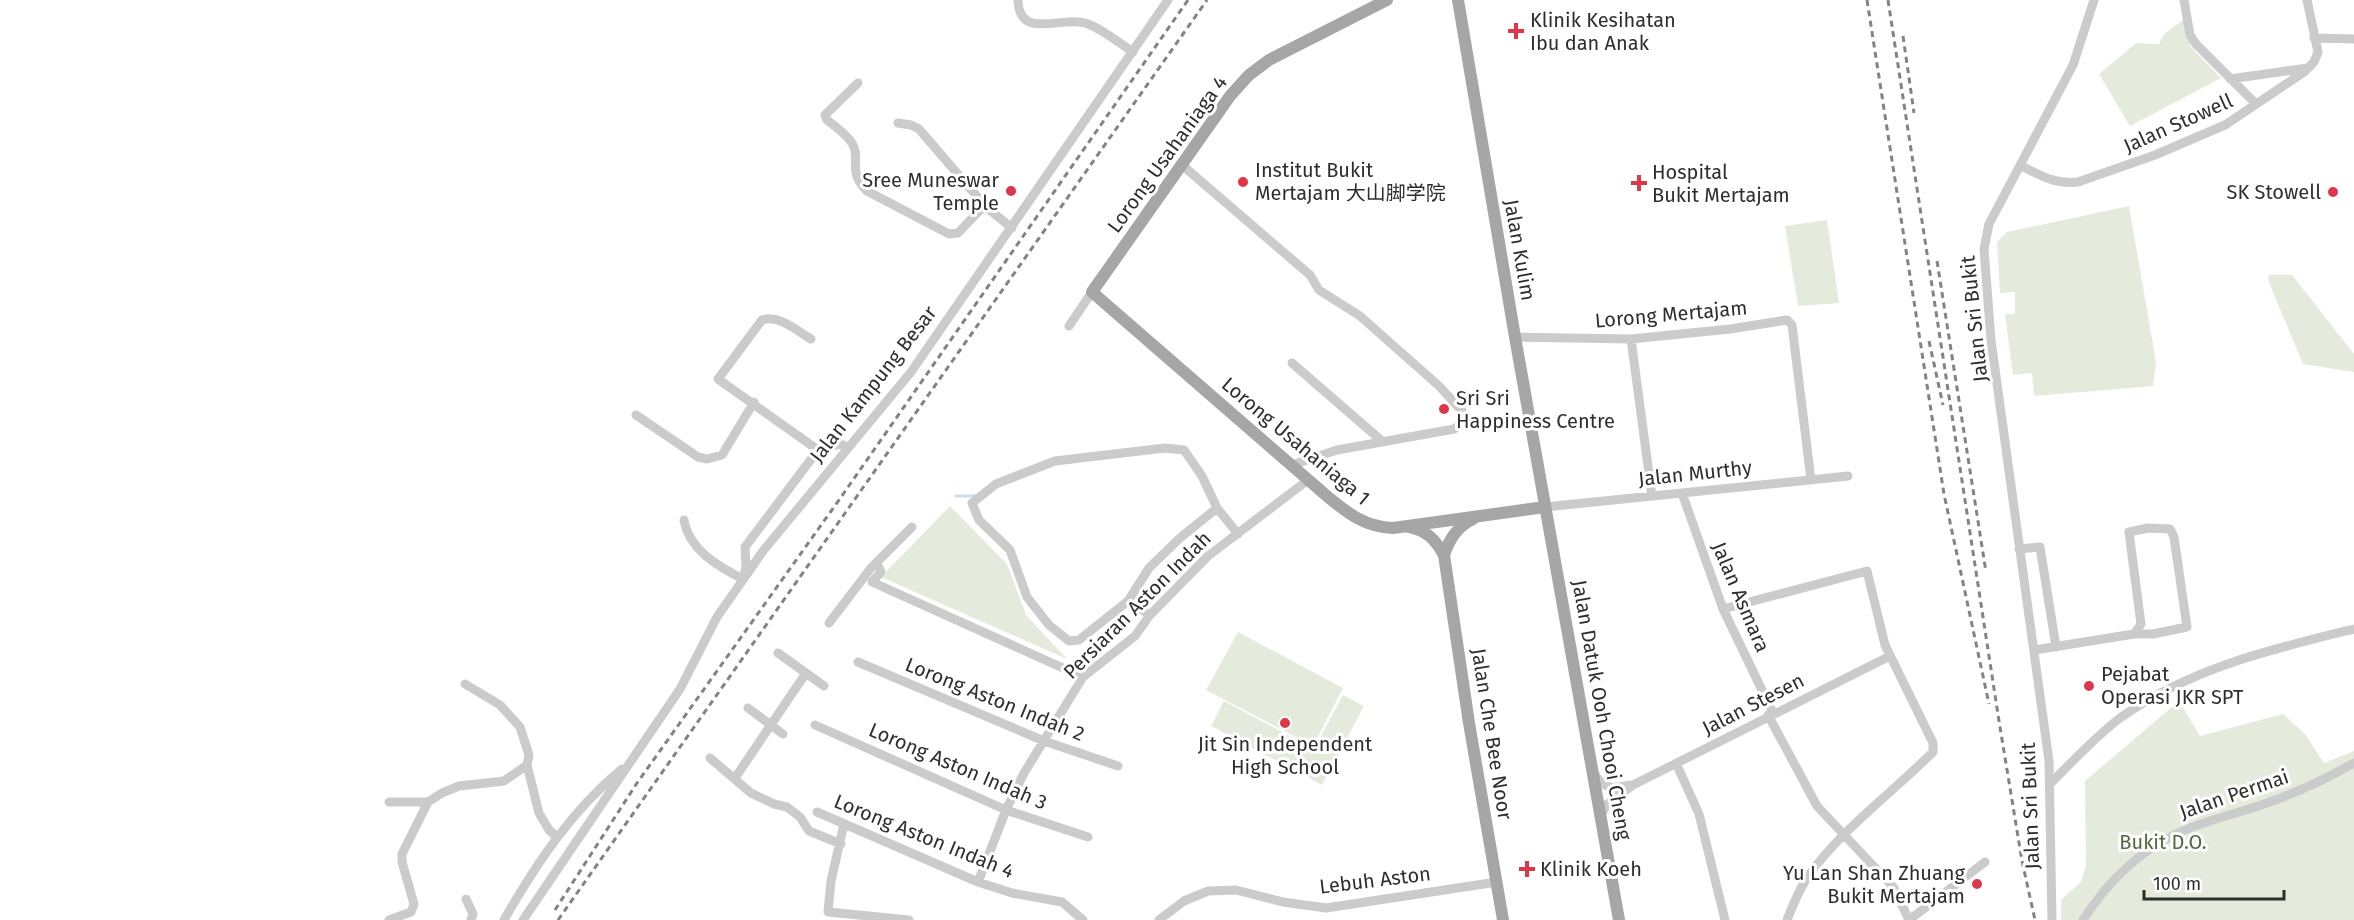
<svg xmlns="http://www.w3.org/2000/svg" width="2354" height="920" font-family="'Fira Sans','Noto Sans SC',sans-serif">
	<rect width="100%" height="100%" fill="#fff"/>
	<path fill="#e5ebdc" d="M2183 20 2191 47 2221 78 2130 126 2099 74 2136 43 2159 44 2164 34Z
		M2129 206 2156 362 2153 386 2034 396 2032 373 2013 375 2005 314H2015V292L2000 293 1997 242 2007 232Z
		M1827 220 1839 303 1798 306 1785 226Z
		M2269 275H2292L2354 354V372L2303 364 2268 280Z
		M950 506 1007 564 1026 615 1067 659 881 577Z
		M1238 632 1343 688 1313 746 1206 690Z
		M1343 695 1364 706 1322 785 1211 726 1224 701 1314 749Z
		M2179 701 2200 736 2283 714 2305 734 2324 763 2354 751V920H2061V900L2081 882 2086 865 2085 781Z"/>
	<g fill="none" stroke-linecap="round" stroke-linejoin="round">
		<path stroke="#c9dfea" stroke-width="3" d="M956 496H975"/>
		<path stroke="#cbcbcb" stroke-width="9" d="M1018 0C1019 42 1065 14 1088 24 1104 30 1119 43 1133 52
			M2184 0 2190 35 2196 44 2256 104
			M2314 38 2354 39
			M2230 79 2308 68
			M858 83 825 115 827 120C835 126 846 134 852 143 862 160 846 170 867 191L949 234 958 233 980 210 987 208 1012 228
			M898 123 911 125 919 129 987 208
			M1182 165 1310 275 1319 290 1360 316 1439 386 1462 411 1464 422 1454 429 1337 450 1292 465
			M2020 165C2039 175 2056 185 2078 182L2155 155 2225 125 2304 72 2314 62 2318 52 2307 0
			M1069 326 1092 292
			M1515 337 1631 339 1730 329 1787 320 1792 325 1811 480
			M811 339C797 331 779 314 762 320L718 379 818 450 840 444 849 447
			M1631 339 1652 496
			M1292 363 1383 442
			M636 415 698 457 707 459 722 455 754 402
			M1682 493 1723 609 1773 713
			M1545 507 1848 476
			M1217 508 1180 538 1149 568 1128 601 1079 640 1069 641 1049 625 1027 597 1010 550 979 520 972 503 996 484 1055 461 1165 448 1184 450 1202 476 1217 508 1238 534
			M684 520C689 550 719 567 743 579L746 567 745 547 818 450
			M2019 549 2040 547 2056 647
			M877 563 881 572 872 582 1083 677
			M1128 601 1150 615
			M1723 609 1867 571 1885 645 1933 743V752C1893 792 1843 828 1809 875 1799 889 1793 905 1787 920
			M829 623 871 568 912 527
			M2034 650 2134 634 2141 624 2129 532 2148 528 2170 529 2174 537 2187 627 2153 634H2134
			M778 653 824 686
			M858 662 1044 741 1118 766
			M465 684 500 705 520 727 529 755 527 765 539 813 549 830 557 837
			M748 708 783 734
			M1768 715 1817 806 1894 888 1909 920
			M815 725 1006 810 1088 837
			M710 758 751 793 774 804 787 807 800 817 809 831 841 844
			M1676 763 1699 814 1725 920
			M1594 773C1604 790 1612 789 1630 785
			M735 778 806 673
			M2050 784C2072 762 2095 737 2120 718 2190 668 2272 649 2354 629
			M389 802H428L442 793 459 786 504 781 527 765
			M817 812 978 882 1012 893 1062 902 1083 920
			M1601 816 1606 805 1633 785 1890 656
			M844 824 831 881 828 912 909 920
			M978 882 1006 810 1024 773 1083 677 1135 636 1150 615 1208 556 1308 480
			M466 899 473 914 471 920
			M389 920 411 912 414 904 402 862V854L428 802
			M504 920C536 864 572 810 622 769
			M523 920 680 689 717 617 763 551 911 372 1168 0
			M1159 920 1184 901 1208 891 1236 890 1283 902 1326 908 1497 882
			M1909 920 1985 862
			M2052 920 2049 761 1991 340 1984 249 1989 224 2073 65 2094 0
			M2083 920C2106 884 2137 853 2176 834 2205 820 2237 814 2267 803 2298 792 2326 779 2354 763"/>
		<path stroke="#a6a6a6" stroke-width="12" d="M1387 0 1269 60 1249 75 1230 96 1092 292 1328 497C1349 514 1365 527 1393 528L1545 507
			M1458 0 1515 337 1619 920
			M1409 527C1427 531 1435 539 1444 555L1469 723 1503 920
			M1444 555C1450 538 1457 527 1473 519"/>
		<path stroke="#838383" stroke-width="3" stroke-dasharray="6 4.5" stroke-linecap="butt" d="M1867 0 1944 494 1989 704
			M1888 0 1999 721 2022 861 2035 920
			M1903 36 1914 113
			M1937 261 1986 572
			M1929 341 1943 405
			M555 910 637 783 839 500 1188 0
			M558 920 1207 0"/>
	</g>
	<g fill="#de374a" stroke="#fff" stroke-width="2">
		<path d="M1513 22h6v6h6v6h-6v6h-6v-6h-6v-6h6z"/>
		<circle cx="1243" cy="182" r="6"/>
		<path d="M1636 174h6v6h6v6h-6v6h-6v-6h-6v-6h6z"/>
		<circle cx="1011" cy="191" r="6"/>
		<circle cx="2333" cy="192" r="6"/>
		<circle cx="1444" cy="409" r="6"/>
		<circle cx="2089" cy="686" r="6"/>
		<circle cx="1285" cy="723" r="6"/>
		<path d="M1524 860h6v6h6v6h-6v6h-6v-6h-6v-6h6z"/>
		<circle cx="1977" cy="884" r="6"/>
	</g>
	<g text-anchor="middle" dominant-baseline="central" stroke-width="6" stroke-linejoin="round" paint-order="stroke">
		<g font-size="20" fill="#2e2e2e" stroke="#fff" text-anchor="start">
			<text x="1530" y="20">Klinik Kesihatan<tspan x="1530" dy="23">Ibu dan Anak</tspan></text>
			<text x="1255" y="170">Institut Bukit<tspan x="1255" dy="23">Mertajam 大山脚学院</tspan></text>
			<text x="1652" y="172">Hospital<tspan x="1652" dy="23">Bukit Mertajam</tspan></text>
			<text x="999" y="180" text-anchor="end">Sree Muneswar<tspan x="999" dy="23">Temple</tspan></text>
			<text x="2321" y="192" text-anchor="end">SK Stowell</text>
			<text x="1456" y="398">Sri Sri<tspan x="1456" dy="23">Happiness Centre</tspan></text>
			<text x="2101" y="674">Pejabat<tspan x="2101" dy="23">Operasi JKR SPT</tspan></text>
			<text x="1285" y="744" text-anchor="middle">Jit Sin Independent<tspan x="1285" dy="23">High School</tspan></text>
			<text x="1540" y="869">Klinik Koeh</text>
			<text x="1965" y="873" text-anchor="end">Yu Lan Shan Zhuang<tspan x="1965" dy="23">Bukit Mertajam</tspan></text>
		</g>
		<g font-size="20" fill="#2e2e2e" stroke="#fff">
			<text transform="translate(2178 123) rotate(-24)">Jalan Stowell</text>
			<text transform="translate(1167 154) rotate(-54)">Lorong Usahaniaga 4</text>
			<text transform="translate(1520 250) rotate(80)">Jalan Kulim</text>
			<text transform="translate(1671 314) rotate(-5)">Lorong Mertajam</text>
			<text transform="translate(1974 319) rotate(-96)">Jalan Sri Bukit</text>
			<text transform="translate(873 384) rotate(-52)">Jalan Kampung Besar</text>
			<text transform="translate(1296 441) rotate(40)">Lorong Usahaniaga 1</text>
			<text transform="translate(1695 473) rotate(-6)">Jalan Murthy</text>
			<text transform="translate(1741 597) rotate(67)">Jalan Asmara</text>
			<text transform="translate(1137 605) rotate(-45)">Persiaran Aston Indah</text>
			<text transform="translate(995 699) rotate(22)">Lorong Aston Indah 2</text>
			<text transform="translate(1753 704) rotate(-27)">Jalan Stesen</text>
			<text transform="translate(1602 710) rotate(80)">Jalan Datuk Ooh Chooi Cheng</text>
			<text transform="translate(1492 734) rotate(81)">Jalan Che Bee Noor</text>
			<text transform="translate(958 766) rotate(23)">Lorong Aston Indah 3</text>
			<text transform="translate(2234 794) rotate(-19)">Jalan Permai</text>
			<text transform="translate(2030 806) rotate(-92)">Jalan Sri Bukit</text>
			<text transform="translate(924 836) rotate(22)">Lorong Aston Indah 4</text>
			<text transform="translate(1375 880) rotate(-7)">Lebuh Aston</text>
		</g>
		<g font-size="20" fill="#53683d" stroke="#fff">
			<text x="2163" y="842">Bukit D.O.</text>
		</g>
	</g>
	<path d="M2144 890v9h140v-9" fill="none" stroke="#2e2e2e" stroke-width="3"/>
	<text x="2153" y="890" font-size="18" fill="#2e2e2e" stroke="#ffffff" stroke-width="4.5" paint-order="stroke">100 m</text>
</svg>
